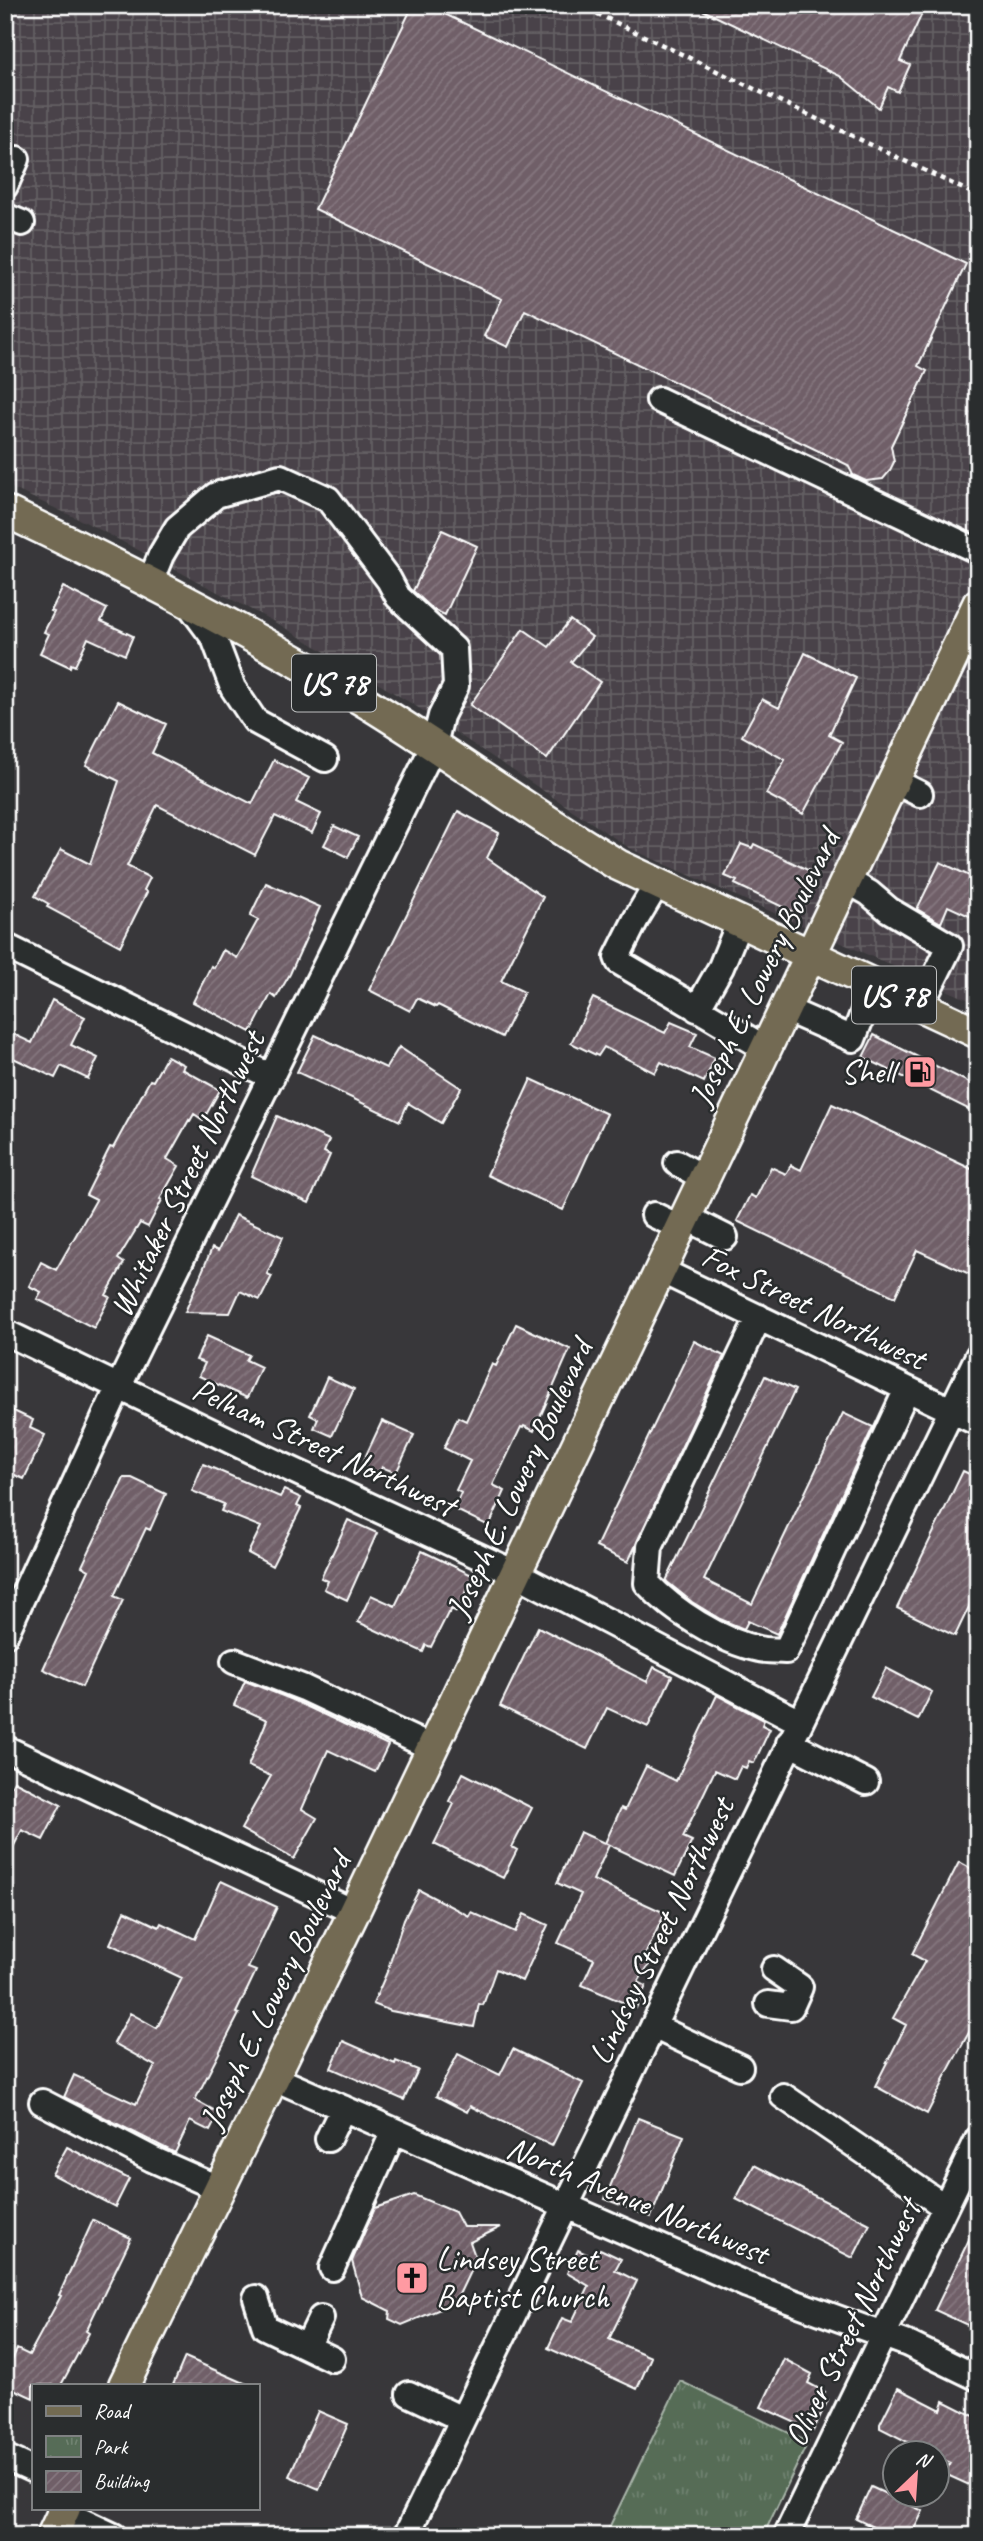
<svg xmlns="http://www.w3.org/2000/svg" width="983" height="2541" font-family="Caveat,sans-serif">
	<defs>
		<pattern id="industrial-grid" width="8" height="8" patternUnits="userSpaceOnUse" patternTransform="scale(1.75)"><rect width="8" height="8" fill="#494348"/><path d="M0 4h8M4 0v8" fill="none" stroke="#645f63"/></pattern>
		<pattern id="park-tufts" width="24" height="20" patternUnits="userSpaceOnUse" patternTransform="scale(1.75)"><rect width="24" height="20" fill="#566c57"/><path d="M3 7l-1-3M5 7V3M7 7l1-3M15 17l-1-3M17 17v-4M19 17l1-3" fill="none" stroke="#6f8270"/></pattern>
		<pattern id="building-hatch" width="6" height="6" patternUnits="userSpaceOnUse" patternTransform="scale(1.75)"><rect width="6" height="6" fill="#705f68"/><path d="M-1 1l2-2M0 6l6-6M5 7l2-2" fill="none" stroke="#85777f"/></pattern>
	</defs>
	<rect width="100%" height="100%" fill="#38373a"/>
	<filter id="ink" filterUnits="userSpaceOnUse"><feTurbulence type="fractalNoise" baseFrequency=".0143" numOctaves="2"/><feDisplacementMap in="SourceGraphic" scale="14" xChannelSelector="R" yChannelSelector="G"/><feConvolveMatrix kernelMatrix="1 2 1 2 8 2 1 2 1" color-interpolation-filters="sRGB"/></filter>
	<g filter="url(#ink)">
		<path fill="url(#industrial-grid)" d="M5 5H978V1004L631 849 414 705 280 625 87 523 5 485Z"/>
		<path fill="url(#park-tufts)" stroke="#aab6ab" stroke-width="2" d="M680 2381 808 2442 763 2536H605Z"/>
		<path fill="url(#building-hatch)" stroke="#fff" stroke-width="2" d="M413 5H426L966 264 918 366 927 371 891 446 894 462 889 472 883 479 866 481 853 475 848 465 525 310 508 347 484 336 502 299 315 209Z
			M692 5H926L900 61 910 65 898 92 888 87 879 108 840 76Z
			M442 530 477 546 445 615 434 610 413 591Z
			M63 587 107 609 101 621 133 636 125 655 88 638 75 666 71 664 70 667 40 653 49 634 44 632 54 612 51 611Z
			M570 620 592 637 571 662 600 682 547 759 470 705 523 629 549 647Z
			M805 653 856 678 829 735 842 742 803 814 766 794 785 760 742 736 762 699 779 708Z
			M118 701 166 724 152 753 252 804 274 760 309 778 296 802 321 814 312 833 275 816 255 855 157 805 127 866 150 878 144 890 147 892 120 946 47 907 49 904 35 896 61 849 90 864 119 781 86 765Z
			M458 811 499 833 487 858 543 897 501 981 524 992 502 1037 438 1005 436 1007 417 998 410 1011 369 990Z
			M334 826 358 837 348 857 324 845Z
			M741 844 752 848 754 844 814 873 795 913 735 884 737 881 725 876Z
			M940 862 978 880V920L948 906 941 923 917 909Z
			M266 883 320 907 290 974 276 998 271 994 251 1032 193 1002 211 966 214 968 223 950 237 958 258 920 250 916Z
			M593 998 665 1033 671 1022 697 1033 690 1047 715 1058 704 1082 661 1062 655 1073 604 1047 598 1056 571 1043Z
			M52 1000 85 1017 71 1045 98 1058 88 1079 61 1066 55 1078 5 1054V1030L32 1043Z
			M315 1035 386 1068 399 1047 461 1088 441 1123 408 1103 400 1121 297 1072Z
			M874 1035 978 1087V1114L863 1057Z
			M167 1056 184 1065 182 1069 220 1090 203 1120 194 1114 190 1121 189 1120 167 1159 179 1166 160 1199 162 1200 148 1227 140 1223 118 1259 124 1263 106 1295 110 1297 94 1328 37 1299 41 1292 29 1286 41 1262 56 1270 96 1200 86 1195 110 1147 113 1148 150 1080 153 1081Z
			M531 1079 607 1114 563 1210 487 1175Z
			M832 1104 978 1172V1278L917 1250 895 1297 737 1221 750 1195 756 1198 771 1167 786 1174 791 1165 801 1170Z
			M277 1116 329 1140 324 1152 330 1155 309 1203 251 1176Z
			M235 1215 283 1237 267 1274 272 1276 260 1300 240 1291 230 1313 185 1312 212 1248 218 1251Z
			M516 1324 570 1349 534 1431 524 1426 523 1428 521 1427 493 1485 505 1491 489 1526 454 1509 461 1493 456 1490 470 1461 444 1448 458 1417 466 1421 492 1364 496 1366Z
			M207 1336 249 1355 246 1360 261 1367 247 1398 199 1376 205 1363 196 1360Z
			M694 1341 724 1356 628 1562 596 1547Z
			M765 1376 795 1390 704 1580 752 1604 843 1413 873 1427 777 1634 748 1621 744 1629 720 1619 692 1602 666 1581Z
			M327 1377 354 1389 332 1436 314 1428 318 1419 310 1415Z
			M5 1407 33 1420 30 1428 45 1435 24 1479 5 1471Z
			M382 1421 414 1435 396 1473 382 1467 379 1475 361 1466Z
			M203 1464 280 1497 284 1490 301 1498 297 1506 301 1508 272 1566 248 1553 261 1527 221 1511 224 1504 192 1491Z
			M963 1471 978 1478V1588L955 1636 897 1608Z
			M124 1478H132L166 1494 150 1530 146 1528 114 1596 123 1600 82 1687 43 1669 89 1570 82 1566Z
			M348 1520 377 1533 347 1600 324 1589 328 1581 321 1578Z
			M422 1551 474 1576 457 1612 451 1609 450 1613H448L431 1647 426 1645 423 1652 358 1622 371 1595 395 1606Z
			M538 1627 647 1682 654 1667 672 1676 648 1727 607 1708 587 1749 500 1706Z
			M886 1668 932 1692 918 1720 871 1697Z
			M245 1681 293 1700 388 1745 375 1772 328 1750 302 1809 317 1818 294 1859 241 1829 271 1776 248 1766 267 1720 234 1705Z
			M717 1695 764 1720 762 1725 770 1729 754 1763 749 1761 746 1768 741 1766 735 1779 715 1770 683 1837 692 1841 675 1876 605 1843 621 1808 625 1810 646 1766 676 1781Z
			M463 1773 532 1808 512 1847 517 1850 503 1878 434 1844 454 1804 449 1801Z
			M14 1781 61 1805 43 1840 22 1830 5 1863V1798Z
			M580 1832 609 1845 593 1880 665 1913 642 1961 649 1965 638 1982 646 1986 636 2008 582 1985 594 1959 558 1943 581 1894 557 1883Z
			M959 1862 978 1872V2016L943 2080 944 2081 927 2114 875 2086 906 2025 893 2018 925 1961 912 1954Z
			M221 1881 277 1907 248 1968 256 1971 236 2013 239 2014 195 2100 219 2113 210 2131 190 2121 175 2153 64 2097 74 2075 136 2104 155 2066 114 2043 130 2013 157 2028 182 1978 110 1944 125 1911 159 1927 161 1923 195 1939Z
			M419 1890 469 1916 471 1912 515 1932 524 1914 548 1925 522 1981 496 1969 483 2005 479 2004 474 2027 391 2011 373 2004 387 1972 404 1919Z
			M343 2041 395 2064 396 2061 418 2070 404 2100 331 2068Z
			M513 2049 583 2083 552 2146 470 2106 467 2112 436 2096 458 2054 500 2075Z
			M638 2118 684 2136 651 2217 605 2199Z
			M67 2147 129 2179 115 2207 52 2174Z
			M754 2165 870 2224 853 2258 736 2199Z
			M414 2195 455 2212 463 2227H501L470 2242 476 2259 455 2303 402 2325 389 2319 390 2311 362 2297 352 2261 375 2208Z
			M93 2220 131 2238 86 2331 89 2333 61 2385H33V2398L5 2385V2376L17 2349 29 2355 61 2296 59 2295Z
			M978 2221V2330L935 2310Z
			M600 2249 621 2259 615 2270 637 2281 609 2339 651 2357 637 2389 548 2348 562 2318 572 2322 589 2286 567 2273 578 2250 595 2258Z
			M185 2357 249 2385H173Z
			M784 2359 812 2374 808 2383 825 2392 822 2397 828 2400 813 2431 761 2407Z
			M898 2388 941 2410 944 2401 978 2418V2489L945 2474 950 2463 937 2457V2454H931L880 2428V2424Z
			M318 2411 348 2424 319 2489 289 2476Z
			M871 2487 923 2511 911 2536H892L856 2519Z"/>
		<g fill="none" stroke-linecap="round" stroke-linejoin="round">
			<defs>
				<path id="minor" d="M5 186 17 159
					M5 216 22 223
					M659 400 978 551
					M188 603 214 638 233 688 255 721 325 759
					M894 781 920 794
					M846 880 869 893 889 910 950 946 920 1007
					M657 884 636 919 617 957 619 962 766 1049
					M5 946 272 1077
					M697 1009 721 967 739 923
					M785 1009 853 1039 874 985
					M677 1163 704 1178
					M654 1215 681 1228
					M685 1217 725 1237
					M660 1270 978 1423
					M759 1317 650 1547 647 1583C673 1611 720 1641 759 1649 767 1651 777 1650 786 1651L907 1389
					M5 1332 260 1455 515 1573 800 1722
					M5 1635 119 1386 434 745 441 716 456 686 454 649 398 597 389 580 328 499 280 477 216 495 177 528 161 555 150 582
					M234 1661 304 1688 432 1748
					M789 1743 866 1782
					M5 1748 354 1912
					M768 2004 791 2007 800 1987 774 1969
					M653 2026 740 2067
					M274 2078 747 2285 908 2344 978 2378
					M783 2096 945 2207
					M42 2102 152 2159 220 2189
					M328 2139 343 2108
					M332 2268 394 2131
					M256 2298 265 2327 332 2359
					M307 2347 321 2318
					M409 2394 462 2419
					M5 2457 33 2470
					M63 2512 114 2536
					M406 2536 978 1356
					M786 2536 978 2139"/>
				<path id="major" d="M5 511C129 570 250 632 367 703 452 755 532 814 618 865L978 1033
					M124 2385 354 1912 978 604
					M52 2536 65 2508"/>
			</defs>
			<use href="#minor" stroke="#fff" stroke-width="30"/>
			<use href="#major" stroke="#fff" stroke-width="35"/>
			<path stroke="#fff" stroke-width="4.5" stroke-dasharray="5 5" stroke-linecap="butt" d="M579 5 978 196"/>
			<use href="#minor" stroke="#2a2d2e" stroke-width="24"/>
			<use href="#major" stroke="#736b52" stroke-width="30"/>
		</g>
	</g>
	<defs>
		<symbol id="fuel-square" viewBox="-11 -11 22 22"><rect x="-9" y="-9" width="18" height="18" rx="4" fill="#ff9aa2" stroke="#2a2d2e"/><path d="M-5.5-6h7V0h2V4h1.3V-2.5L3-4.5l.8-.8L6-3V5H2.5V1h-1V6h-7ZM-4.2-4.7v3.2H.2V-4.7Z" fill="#111"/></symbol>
		<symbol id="church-square" viewBox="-11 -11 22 22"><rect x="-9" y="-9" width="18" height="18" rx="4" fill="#ff9aa2" stroke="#2a2d2e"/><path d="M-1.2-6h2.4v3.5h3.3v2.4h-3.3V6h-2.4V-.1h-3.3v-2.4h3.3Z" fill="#111"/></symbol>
	</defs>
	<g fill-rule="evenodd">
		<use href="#fuel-square" x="901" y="1053" width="38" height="38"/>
		<use href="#church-square" x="393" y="2259" width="38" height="38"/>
	</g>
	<g text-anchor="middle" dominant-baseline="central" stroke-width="5" stroke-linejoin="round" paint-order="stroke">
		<g fill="#2a2d2e" stroke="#bfc0c0" stroke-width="2">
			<rect x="292" y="654.5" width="84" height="57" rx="5"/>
			<rect x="852" y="966.5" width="84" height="57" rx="5"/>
		</g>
		<g font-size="32" font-weight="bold" fill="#fff">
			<text x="334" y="683">US 78</text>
			<text x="894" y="995">US 78</text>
		</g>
		<g font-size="33" fill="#fff" stroke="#2a2d2e">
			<text transform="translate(764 968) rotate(-64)">Joseph E. Lowery Boulevard</text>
			<text transform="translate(187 1174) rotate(-64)">Whitaker Street Northwest</text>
			<text transform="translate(814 1307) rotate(26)">Fox Street Northwest</text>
			<text transform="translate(324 1447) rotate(25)">Pelham Street Northwest</text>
			<text transform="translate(519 1479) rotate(-65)">Joseph E. Lowery Boulevard</text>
			<text transform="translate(661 1931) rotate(-64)">Lindsay Street Northwest</text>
			<text transform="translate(275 1991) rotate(-64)">Joseph E. Lowery Boulevard</text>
			<text transform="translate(638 2200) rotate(23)">North Avenue Northwest</text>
			<text transform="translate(852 2323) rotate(-64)">Oliver Street Northwest</text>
		</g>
		<g font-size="33" fill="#fff" stroke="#2a2d2e" text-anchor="end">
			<text x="895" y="1072">Shell</text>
			<text x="436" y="2259" text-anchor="start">Lindsey Street<tspan x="436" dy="38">Baptist Church</tspan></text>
		</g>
	</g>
	<rect width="983" height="2541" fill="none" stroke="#2a2d2e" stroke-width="28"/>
	<rect x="14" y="14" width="955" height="2513" fill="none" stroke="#fff" stroke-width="2.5" filter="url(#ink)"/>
	<rect x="32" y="2384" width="228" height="126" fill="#2a2d2e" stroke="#7f8182" stroke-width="2"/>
	<rect x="46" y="2406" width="35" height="10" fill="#736b52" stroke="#7f8182" stroke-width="2"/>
	<text x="94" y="2418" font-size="21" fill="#ffffff">Road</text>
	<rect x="46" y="2436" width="35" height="21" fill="url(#park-tufts)" stroke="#7f8182" stroke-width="2"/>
	<text x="94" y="2454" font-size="21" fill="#ffffff">Park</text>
	<rect x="46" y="2471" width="35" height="21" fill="url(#building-hatch)" stroke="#7f8182" stroke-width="2"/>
	<text x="94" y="2488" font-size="21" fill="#ffffff">Building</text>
	<g transform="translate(916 2474) rotate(25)"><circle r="33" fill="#2a2d2e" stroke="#7f8182" stroke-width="2"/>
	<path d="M0-5L12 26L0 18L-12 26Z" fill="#ff9aa2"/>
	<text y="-10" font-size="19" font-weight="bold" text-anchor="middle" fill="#ffffff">N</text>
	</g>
</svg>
